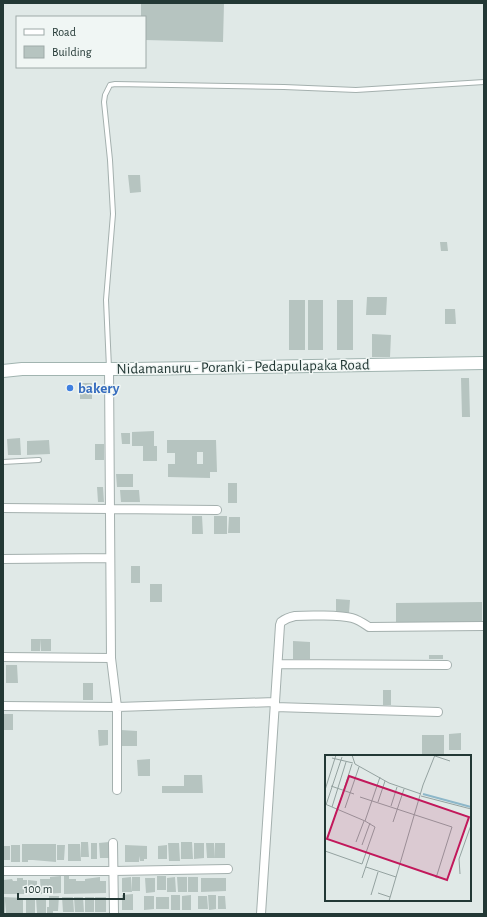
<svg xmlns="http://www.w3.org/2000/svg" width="487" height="917" font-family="'Alegreya Sans',sans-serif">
	<rect width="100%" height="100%" fill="#e0e9e7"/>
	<path fill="#b6c4c0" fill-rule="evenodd" d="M141 3H224L223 42 145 40V17H141Z
		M128 175H140L141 192 130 193Z
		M440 242H447L448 251H441Z
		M367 297H387L386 315H366Z
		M289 300H305V350H289Z
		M308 300H323V350H308Z
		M337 300H353V350H337Z
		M445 309H455L456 324H445Z
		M372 334 391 335 390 357H372Z
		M461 378H469L470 417H462Z
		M80 383H92V399H80Z
		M154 431V446H157V461H143V446H132V432Z
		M121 433H130V444H122Z
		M20 438 21 455H8L7 439Z
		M49 440 50 454 27 455V441Z
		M167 440H216L217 472H210V478L168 477V464H175V453H167ZM197 452H203V464H197Z
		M95 444H104V460H95Z
		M116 474H133V487H117Z
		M228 483H237V503H228Z
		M97 487H103L104 502H98Z
		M120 490H139L140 502H121Z
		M192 516H202L203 534H192Z
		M214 516H227V534H214Z
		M229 517H240V533H228Z
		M131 566H140V583H131Z
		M150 584H162V602H150Z
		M336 599 350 600 349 613 336 612Z
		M482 602V622L396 623V603Z
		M31 639H41L40 651H31Z
		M41 639H51V651H41Z
		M293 641 310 642V659H293Z
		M429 655H443V659H429Z
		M6 665H17L18 683H6Z
		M83 683H93V700H83Z
		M383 690H391V705H383Z
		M3 714H13V730H3Z
		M98 730H108V745L99 746Z
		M121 730 137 731V746H121Z
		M461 733V750H449V734Z
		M422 735H444V756H422Z
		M150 759V776H138L137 760Z
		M184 775H202L203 793H162V786H184Z
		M81 842H88L89 857H81Z
		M109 842V858H100L99 843Z
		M181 842H192L193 859H181Z
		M91 843H97V859H91Z
		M168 843H179L180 861H169Z
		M194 843H204V858L194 859Z
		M206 843H214L215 858H207Z
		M215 843H225V858H215Z
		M22 844H56V862L33 860H28V862H22Z
		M68 844H80L81 861H68Z
		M11 845H20V862H11Z
		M57 845H65L64 860H57Z
		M125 845 147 846V859H144V861H140L139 856V862H125Z
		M167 845V859H158V846Z
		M3 846H10V860H3Z
		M64 875H69V879H76V881H85V879L100 877V881H106V893L64 894Z
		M61 876V893L41 894 40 879H50V877Z
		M157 876H166V890H157Z
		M131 877 132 892H122V878Z
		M132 877H140V891H132Z
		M175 877 176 892H167V878Z
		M177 877H187V892H178Z
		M188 877H198V892H188Z
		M17 878H23V880H27V894H3V880L12 879 13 881H17Z
		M145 878H155V892L146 893Z
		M201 878H226V891L201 892Z
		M28 880 37 881V893H28Z
		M133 894V910H122V895Z
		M171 895H180V910H171Z
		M191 895V910H182V896Z
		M208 895H216V909L209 910Z
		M49 896H59L58 911H53V913H47V907H49Z
		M144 896H154V909L144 910Z
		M198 896H207L208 909H198Z
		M218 896H225L226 909H218Z
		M3 897 23 898V913H6L5 901V913H3Z
		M62 897H73L74 912H63Z
		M74 897H83L84 912H75Z
		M85 897H94V912H85Z
		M95 897H106V912H95Z
		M156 897H169V909H156Z
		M26 898H35V913H26Z
		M36 898H46V913H37Z"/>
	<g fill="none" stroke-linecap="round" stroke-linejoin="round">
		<defs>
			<path id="lane" d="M109 368 106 300 113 214 110 160 104 102 105 95 110 85 115 84 284 87 356 90 484 82
				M3 462 39 460"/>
			<path id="street" d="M109 369 111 658 117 707V790
				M3 508 217 510
				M3 559 110 558
				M3 657 111 658
				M278 664 447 665
				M275 702 280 625 281 622C285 619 290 617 295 616 307 615 341 615 352 618 359 620 363 623 369 627L484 626
				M3 706 117 707 275 702 261 914
				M275 707 438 712
				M113 843 114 914
				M3 871H114L228 869"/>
			<path id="secondary" d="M3 371 22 369H134L484 363"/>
		</defs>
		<use href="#lane" stroke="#a4b0ae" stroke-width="6"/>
		<use href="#street" stroke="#a4b0ae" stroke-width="10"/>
		<use href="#secondary" stroke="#a1b4b0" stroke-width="14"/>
		<use href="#lane" stroke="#fff" stroke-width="4"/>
		<use href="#street" stroke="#fff" stroke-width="8"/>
		<use href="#secondary" stroke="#fff" stroke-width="12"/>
	</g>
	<circle fill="#3f7fe0" stroke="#f0f6f4" stroke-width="1.5" cx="70" cy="388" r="4"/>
	<g text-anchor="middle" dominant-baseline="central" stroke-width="3" stroke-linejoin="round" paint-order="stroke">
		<g font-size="15" fill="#233835" stroke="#f0f6f4">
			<text transform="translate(243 367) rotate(-1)">Nidamanuru - Poranki - Pedapulapaka Road</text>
		</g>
		<g font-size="15" font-weight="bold" fill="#366cbe" stroke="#f0f6f4" text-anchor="start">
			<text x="78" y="388">bakery</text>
		</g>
	</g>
	<g transform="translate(325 755)">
		<rect width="146" height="146" fill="#e0e9e7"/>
		<path fill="none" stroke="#8db7c9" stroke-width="2" d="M98 39 146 52"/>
		<path fill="none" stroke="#94a2a0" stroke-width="1" d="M27 0 30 9 64 28 96 39M110 1 125 6M7 3 28 8M6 31 29 39M0 35 11 0M96 41 146 54M35 42 127 72 111 123M53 47 60 26M0 49 40 66 55 22M1 50 17 2M14 50 27 9M66 51 72 32M7 52 21 7M20 53 34 12M68 67 79 34M31 87 39 66M37 90 45 68M0 96 37 109 50 72 40 66M41 112 71 122M135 119 134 104 146 70M37 123 45 99M53 138 65 142M46 140 53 117M64 146 98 30 110 0"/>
		<path fill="#c2185b" fill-opacity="0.15" stroke="#c2185b" stroke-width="2" d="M24 21 144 62 122 125 2 84Z"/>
		<rect width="146" height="146" fill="none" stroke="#233835" stroke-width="2"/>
	</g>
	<rect width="487" height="917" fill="none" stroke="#233835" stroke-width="8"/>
	<rect x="16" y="16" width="130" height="52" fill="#f0f6f4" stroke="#9eaaa8"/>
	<rect x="24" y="29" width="20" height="6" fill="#ffffff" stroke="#9eaaa8"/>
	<text x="52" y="36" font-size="12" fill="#233835">Road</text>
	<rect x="24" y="46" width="20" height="12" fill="#b6c4c0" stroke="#9eaaa8"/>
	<text x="52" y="56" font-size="12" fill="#233835">Building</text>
	<path d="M18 893v6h106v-6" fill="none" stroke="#233835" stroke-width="2"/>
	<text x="24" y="893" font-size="12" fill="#233835" stroke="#f0f6f4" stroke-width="3" paint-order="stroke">100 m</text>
</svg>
